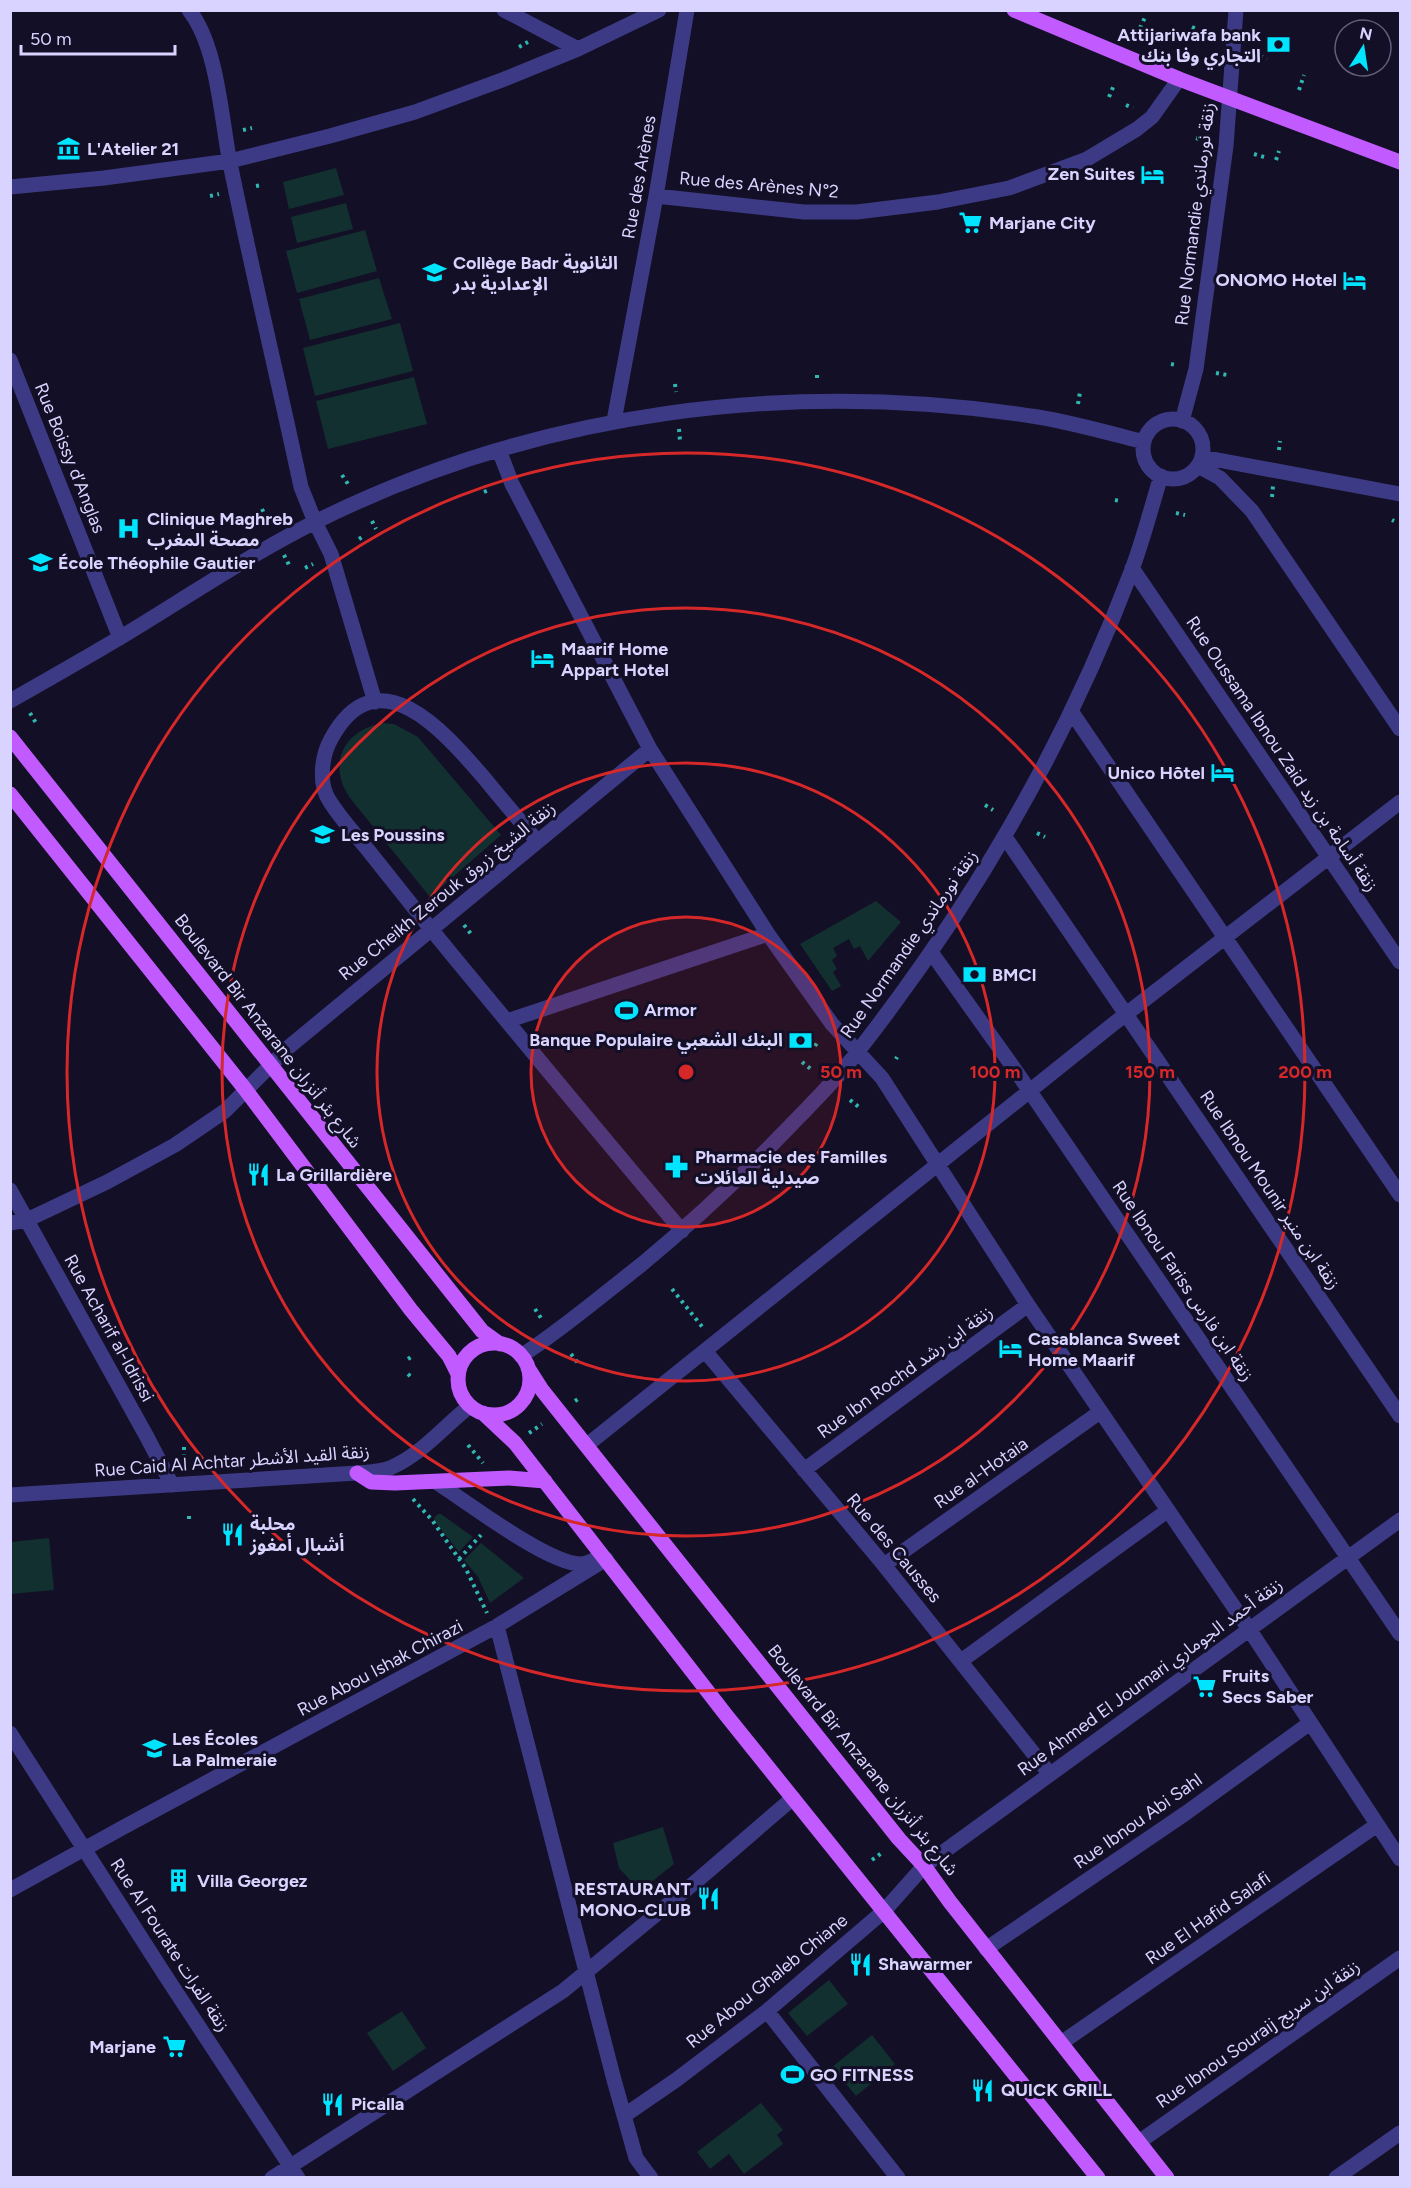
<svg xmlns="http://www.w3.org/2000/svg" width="1411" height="2188" font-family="Figtree,'Noto Sans Arabic',sans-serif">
	<rect width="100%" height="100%" fill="#130f26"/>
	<path fill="#12302f" d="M336 168 344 195 289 209 283 182Z
		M346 203 353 229 297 243 291 217Z
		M365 230 377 271 297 293 286 251Z
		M379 278 392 319 310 340 299 299Z
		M400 323 413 371 315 396 303 348Z
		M414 377 427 424 328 449 316 401Z
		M382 723 394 724 418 737 501 835 430 897 350 798C327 764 343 731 382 723Z
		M876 901 901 922 868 961 860 946 854 949 849 939 833 948 837 956 832 960 837 969 833 972 841 986 832 991 800 944Z
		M438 1514H441L473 1537 459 1552 435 1522 434 1518Z
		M49 1538 54 1590 11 1594V1542Z
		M481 1543 524 1578 490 1603 478 1577 464 1560Z
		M663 1827 674 1864 640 1891 619 1868 613 1843Z
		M829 1980 848 2004 807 2036 788 2013Z
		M402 2011 426 2048 393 2071 367 2033Z
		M872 2035 895 2064 856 2096 832 2067Z
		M761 2103 783 2130 777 2135 783 2144 744 2174 729 2154 710 2169 697 2152Z"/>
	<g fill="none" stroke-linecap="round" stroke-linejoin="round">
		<path stroke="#2fb8b0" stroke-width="4" stroke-dasharray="3 4.5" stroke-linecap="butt" d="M1192 27 1196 29
			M1140 28 1146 15
			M519 47 528 42
			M1260 56 1267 59
			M1299 90 1304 75
			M1109 97 1114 85
			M1126 105 1133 108
			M243 130 252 128
			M1196 138 1204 140
			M1254 154 1264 157
			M1276 160 1279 151
			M256 186 262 185
			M210 196 219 194
			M1171 364 1176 365
			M1216 373 1227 375
			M817 378V372
			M675 384 676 392
			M1078 404 1080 392
			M679 429 680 441
			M1279 450 1280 441
			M342 475 348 484
			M484 492 489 490
			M1272 497 1273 486
			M1115 500 1120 501
			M262 509 267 520
			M1176 513 1185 515
			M1392 520 1394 521
			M372 521 376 529
			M359 539 365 535
			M284 555 289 565
			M305 568 313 564
			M30 713 36 723
			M985 805 993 810
			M1037 833 1045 837
			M464 925 471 934
			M815 1046 817 1043
			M896 1059 897 1057
			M802 1062 812 1070
			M850 1100 860 1108
			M672 1289 704 1329
			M535 1309 541 1318
			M571 1354 578 1363
			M408 1359 411 1357
			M408 1374 413 1379
			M575 1401 581 1397
			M529 1433 542 1424
			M468 1445 483 1463
			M184 1447V1455
			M413 1499 432 1520 466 1569 487 1613
			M189 1516V1521
			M459 1559 481 1535
			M872 1860 883 1852"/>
		<path stroke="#3d3a85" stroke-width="15" d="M189 10C218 47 221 118 230 163 252 271 278 379 301 487L315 522 331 554 375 702
			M504 10 578 49
			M10 187 104 178 230 161 330 136 415 112 502 80 578 49 659 10
			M656 196 804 212H857L938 202 1009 188 1087 159 1137 129 1152 117 1179 79
			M10 360 120 638
			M1143 449a30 30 0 1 1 60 0a30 30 0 1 1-60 0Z
			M614 421 656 196 687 10
			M1182 421 1196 369 1226 146 1236 10
			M499 450 512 484 650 749 768 934 832 1024 882 1078 1028 1305 1249 1629 1400 1859
			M1202 457 1400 494
			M1198 466 1220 478 1252 511 1400 729
			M1132 568 1400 962
			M10 701C47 680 84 659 121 637 184 599 246 557 313 523 537 411 791 378 1038 417 1074 423 1109 433 1144 442
			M1071 711 1400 1195
			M1005 837 1400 1416
			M537 841C520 821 502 800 485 779 447 735 378 652 331 739 322 755 318 783 329 800 340 818 355 834 368 850 396 885 424 921 453 956 529 1048 605 1140 682 1231
			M931 952 1018 1074 1400 1634
			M507 1021 768 934
			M10 1190 147 1437 172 1485
			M10 1223 27 1220 107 1182 175 1145 225 1111 290 1046 650 749
			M705 1351 884 1565 1049 1773
			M521 1356C563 1329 601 1296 641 1265 694 1221 744 1174 792 1124 815 1100 839 1077 859 1050 972 905 1066 744 1131 572 1143 541 1151 508 1161 476
			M587 1445 1112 1025 1400 802
			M804 1470 1028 1305
			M436 1482C467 1502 547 1563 580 1564 587 1564 592 1561 598 1558
			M10 1495 357 1473C368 1472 380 1472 390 1468 421 1455 444 1426 470 1406
			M884 1565 1100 1412
			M497 1626 614 2080 636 2158 651 2178
			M961 1661 1167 1511
			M10 1733 163 1972 298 2178
			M10 1890 122 1828 497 1626 606 1559
			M986 1949 1186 1813 1310 1723
			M767 2011 898 2178
			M1061 2043 1377 1825
			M625 2115 676 2080 767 2011 884 1911 924 1866 1400 1520
			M1139 2142 1400 1958
			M272 2178 563 1991 699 1879 793 1798
			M1336 2178 1400 2133"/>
		<path stroke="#c25bff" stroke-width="15" d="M1014 10 1179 79 1400 162
			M10 737 482 1331 500 1344
			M10 794 245 1089 411 1310 449 1356 458 1374
			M458 1379a36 36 0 1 1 72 0a36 36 0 1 1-72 0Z
			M528 1368 542 1390 899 1839 924 1866 950 1902 1167 2178
			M483 1413 515 1443 726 1715 1098 2178
			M357 1473 371 1482 395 1483 509 1478 545 1481"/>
	</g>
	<circle cx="686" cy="1072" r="155" fill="#d62828" fill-opacity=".12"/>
	<g fill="none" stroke="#d62828" stroke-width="3">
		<circle cx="686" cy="1072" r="155"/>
		<circle cx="686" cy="1072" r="309"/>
		<circle cx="686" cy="1072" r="464"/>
		<circle cx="686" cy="1072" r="619"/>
	</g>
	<defs>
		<symbol id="bank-bare" viewBox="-9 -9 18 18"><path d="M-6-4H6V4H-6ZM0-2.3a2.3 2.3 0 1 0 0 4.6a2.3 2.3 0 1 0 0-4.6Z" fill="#00e5ff" stroke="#130f26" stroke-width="2.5" paint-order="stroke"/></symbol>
		<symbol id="museum-bare" viewBox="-9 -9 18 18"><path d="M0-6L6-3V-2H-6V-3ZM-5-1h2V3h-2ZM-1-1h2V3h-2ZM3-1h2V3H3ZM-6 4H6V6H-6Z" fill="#00e5ff" stroke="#130f26" stroke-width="2.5" paint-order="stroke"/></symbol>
		<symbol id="hotel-bare" viewBox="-9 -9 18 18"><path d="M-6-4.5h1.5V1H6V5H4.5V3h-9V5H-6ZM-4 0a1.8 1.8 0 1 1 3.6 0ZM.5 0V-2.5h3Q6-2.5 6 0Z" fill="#00e5ff" stroke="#130f26" stroke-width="2.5" paint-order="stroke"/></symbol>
		<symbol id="supermarket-bare" viewBox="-9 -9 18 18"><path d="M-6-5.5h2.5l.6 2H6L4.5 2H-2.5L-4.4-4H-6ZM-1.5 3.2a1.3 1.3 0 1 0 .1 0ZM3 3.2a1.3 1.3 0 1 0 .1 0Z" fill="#00e5ff" stroke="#130f26" stroke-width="2.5" paint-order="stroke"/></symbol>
		<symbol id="school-bare" viewBox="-9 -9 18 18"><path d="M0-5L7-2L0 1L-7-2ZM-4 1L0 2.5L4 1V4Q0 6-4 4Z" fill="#00e5ff" stroke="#130f26" stroke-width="2.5" paint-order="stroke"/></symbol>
		<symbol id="hospital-bare" viewBox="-9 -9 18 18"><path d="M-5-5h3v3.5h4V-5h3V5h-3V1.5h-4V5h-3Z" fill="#00e5ff" stroke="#130f26" stroke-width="2.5" paint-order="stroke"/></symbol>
		<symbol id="stadium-bare" viewBox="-9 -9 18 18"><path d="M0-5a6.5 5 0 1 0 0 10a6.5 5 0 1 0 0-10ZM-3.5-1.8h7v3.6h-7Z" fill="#00e5ff" stroke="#130f26" stroke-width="2.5" paint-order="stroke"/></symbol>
		<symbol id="pharmacy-bare" viewBox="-9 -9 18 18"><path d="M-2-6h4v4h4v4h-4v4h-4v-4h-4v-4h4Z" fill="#00e5ff" stroke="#130f26" stroke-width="2.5" paint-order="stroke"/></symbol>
		<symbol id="restaurant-bare" viewBox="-9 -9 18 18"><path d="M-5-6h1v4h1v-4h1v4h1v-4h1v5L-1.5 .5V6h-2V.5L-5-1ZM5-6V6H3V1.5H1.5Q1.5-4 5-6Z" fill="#00e5ff" stroke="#130f26" stroke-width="2.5" paint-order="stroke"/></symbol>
		<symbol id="building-bare" viewBox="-9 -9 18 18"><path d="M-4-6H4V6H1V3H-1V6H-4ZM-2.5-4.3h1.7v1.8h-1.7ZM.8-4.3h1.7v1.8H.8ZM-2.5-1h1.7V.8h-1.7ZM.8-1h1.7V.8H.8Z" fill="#00e5ff" stroke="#130f26" stroke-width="2.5" paint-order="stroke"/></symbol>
	</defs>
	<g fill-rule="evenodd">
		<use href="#bank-bare" x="1262" y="28" width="33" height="33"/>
		<use href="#museum-bare" x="52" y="132" width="33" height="33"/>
		<use href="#hotel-bare" x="1136" y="158" width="33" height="33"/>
		<use href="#supermarket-bare" x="954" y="206" width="33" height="33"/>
		<use href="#school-bare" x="418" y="256" width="33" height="33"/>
		<use href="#hotel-bare" x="1338" y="264" width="33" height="33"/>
		<use href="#hospital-bare" x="112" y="512" width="33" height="33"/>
		<use href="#school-bare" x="24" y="546" width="33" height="33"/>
		<use href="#hotel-bare" x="526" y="642" width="33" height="33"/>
		<use href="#hotel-bare" x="1206" y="756" width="33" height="33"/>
		<use href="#school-bare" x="306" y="818" width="33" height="33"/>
		<use href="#bank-bare" x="958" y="958" width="33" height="33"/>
		<use href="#stadium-bare" x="610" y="994" width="33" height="33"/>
		<use href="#bank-bare" x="784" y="1024" width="33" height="33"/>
		<use href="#pharmacy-bare" x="660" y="1150" width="33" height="33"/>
		<use href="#restaurant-bare" x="242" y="1158" width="33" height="33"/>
		<use href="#hotel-bare" x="994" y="1332" width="33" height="33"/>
		<use href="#restaurant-bare" x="216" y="1518" width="33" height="33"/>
		<use href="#supermarket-bare" x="1188" y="1670" width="33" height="33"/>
		<use href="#school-bare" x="138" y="1732" width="33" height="33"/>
		<use href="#building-bare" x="162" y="1864" width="33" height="33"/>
		<use href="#restaurant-bare" x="692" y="1882" width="33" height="33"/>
		<use href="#restaurant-bare" x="844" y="1948" width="33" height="33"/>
		<use href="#supermarket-bare" x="158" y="2030" width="33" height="33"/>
		<use href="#stadium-bare" x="776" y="2058" width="33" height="33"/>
		<use href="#restaurant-bare" x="966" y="2074" width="33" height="33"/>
		<use href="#restaurant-bare" x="316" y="2088" width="33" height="33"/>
	</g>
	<g text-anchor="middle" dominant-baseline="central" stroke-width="6" stroke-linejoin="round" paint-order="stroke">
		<g font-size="18" font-weight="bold" fill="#d9d4ff" stroke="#130f26" text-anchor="start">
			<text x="1261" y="35" text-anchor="end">Attijariwafa bank<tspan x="1261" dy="21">التجاري وفا بنك</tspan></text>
			<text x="87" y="149">L'Atelier 21</text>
			<text x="1135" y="174" text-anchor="end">Zen Suites</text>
			<text x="989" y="223">Marjane City</text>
			<text x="453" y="263">Collège Badr الثانوية<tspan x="453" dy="21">الإعدادية بدر</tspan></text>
			<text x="1337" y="280" text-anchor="end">ONOMO Hotel</text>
			<text x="147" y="519">Clinique Maghreb<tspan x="147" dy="21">مصحة المغرب</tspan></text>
			<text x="58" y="563">École Théophile Gautier</text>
			<text x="561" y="649">Maarif Home<tspan x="561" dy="21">Appart Hotel</tspan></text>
			<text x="1205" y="773" text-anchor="end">Unico Hôtel</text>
			<text x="341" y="835">Les Poussins</text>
			<text x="992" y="975">BMCI</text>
			<text x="644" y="1010">Armor</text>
			<text x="783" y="1040" text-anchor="end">Banque Populaire البنك الشعبي</text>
			<text x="695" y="1157">Pharmacie des Familles<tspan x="695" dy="21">صيدلية العائلات</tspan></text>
			<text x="276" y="1175">La Grillardière</text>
			<text x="1028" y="1339">Casablanca Sweet<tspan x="1028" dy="21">Home Maarif</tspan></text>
			<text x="250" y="1524">محلبة<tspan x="250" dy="21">أشبال أمغوز</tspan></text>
			<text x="1222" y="1676">Fruits<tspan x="1222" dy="21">Secs Saber</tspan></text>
			<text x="172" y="1739">Les Écoles<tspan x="172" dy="21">La Palmeraie</tspan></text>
			<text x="197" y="1881">Villa Georgez</text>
			<text x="691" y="1889" text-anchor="end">RESTAURANT<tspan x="691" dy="21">MONO-CLUB</tspan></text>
			<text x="878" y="1964">Shawarmer</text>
			<text x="156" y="2047" text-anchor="end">Marjane</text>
			<text x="810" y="2075">GO FITNESS</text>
			<text x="1001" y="2090">QUICK GRILL</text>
			<text x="351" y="2104">Picalla</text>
		</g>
		<g font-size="18" fill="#d9d4ff" stroke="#130f26">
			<text transform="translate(639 177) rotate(-80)">Rue des Arènes</text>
			<text transform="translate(759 185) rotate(5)">Rue des Arènes N°2</text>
			<text transform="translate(1195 214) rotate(-83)">Rue Normandie زنقة نورماندي</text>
			<text transform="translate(70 458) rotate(68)">Rue Boissy d’Anglas</text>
			<text transform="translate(1282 754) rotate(56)">Rue Oussama Ibnou Zaid زنقة أسامة بن زيد</text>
			<text transform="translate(447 891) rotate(-39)">Rue Cheikh Zerouk زنقة الشيخ زروق</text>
			<text transform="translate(909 944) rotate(-55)">Rue Normandie زنقة نورماندي</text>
			<text transform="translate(268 1031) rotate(52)">Boulevard Bir Anzarane شارع بئر أنزران</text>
			<text transform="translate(1270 1190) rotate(56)">Rue Ibnou Mounir زنقة ابن منير</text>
			<text transform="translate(1183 1281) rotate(56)">Rue Ibnou Fariss زنقة ابن فارس</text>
			<text transform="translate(109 1328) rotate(61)">Rue Acharif al-Idrissi</text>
			<text transform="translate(905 1372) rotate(-36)">Rue Ibn Rochd زنقة ابن رشد</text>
			<text transform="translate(232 1461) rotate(-4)">Rue Caid Al Achtar زنقة القيد الأشطر</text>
			<text transform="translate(981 1473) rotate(-35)">Rue al-Hotaia</text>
			<text transform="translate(894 1548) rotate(50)">Rue des Causses</text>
			<text transform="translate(380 1668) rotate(-28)">Rue Abou Ishak Chirazi</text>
			<text transform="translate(1150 1677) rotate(-36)">Rue Ahmed El Joumari زنقة أحمد الجوماري</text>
			<text transform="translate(863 1760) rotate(51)">Boulevard Bir Anzarane شارع بئر أنزران</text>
			<text transform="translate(1138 1821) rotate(-35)">Rue Ibnou Abi Sahl</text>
			<text transform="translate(1208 1918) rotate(-35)">Rue El Hafid Salafi</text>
			<text transform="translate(170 1945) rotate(57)">Rue Al Fourate زنقة الفرات</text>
			<text transform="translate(767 1981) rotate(-39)">Rue Abou Ghaleb Chiane</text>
			<text transform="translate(1258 2034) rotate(-35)">Rue Ibnou Souraij زنقة ابن سريج</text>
		</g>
	</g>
	<circle cx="686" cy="1072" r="9" fill="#d62828" stroke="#130f26" stroke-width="3"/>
	<g font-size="18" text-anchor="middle" font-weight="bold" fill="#d62828" stroke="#130f26" stroke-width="6" stroke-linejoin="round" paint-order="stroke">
		<text x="841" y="1078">50 m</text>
		<text x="995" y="1078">100 m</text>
		<text x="1150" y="1078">150 m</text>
		<text x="1305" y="1078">200 m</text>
	</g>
	<rect width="1411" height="2188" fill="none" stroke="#d9d4ff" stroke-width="24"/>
	<g transform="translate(1363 48) rotate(12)"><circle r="28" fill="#130f26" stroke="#625e7d" stroke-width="1.5"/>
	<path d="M0-4.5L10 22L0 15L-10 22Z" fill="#00e5ff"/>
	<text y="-9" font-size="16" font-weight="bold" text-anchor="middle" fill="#d9d4ff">N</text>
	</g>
	<path d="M21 45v9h154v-9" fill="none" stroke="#d9d4ff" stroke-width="3"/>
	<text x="30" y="45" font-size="18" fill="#d9d4ff" stroke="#130f26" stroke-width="4.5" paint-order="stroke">50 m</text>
</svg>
